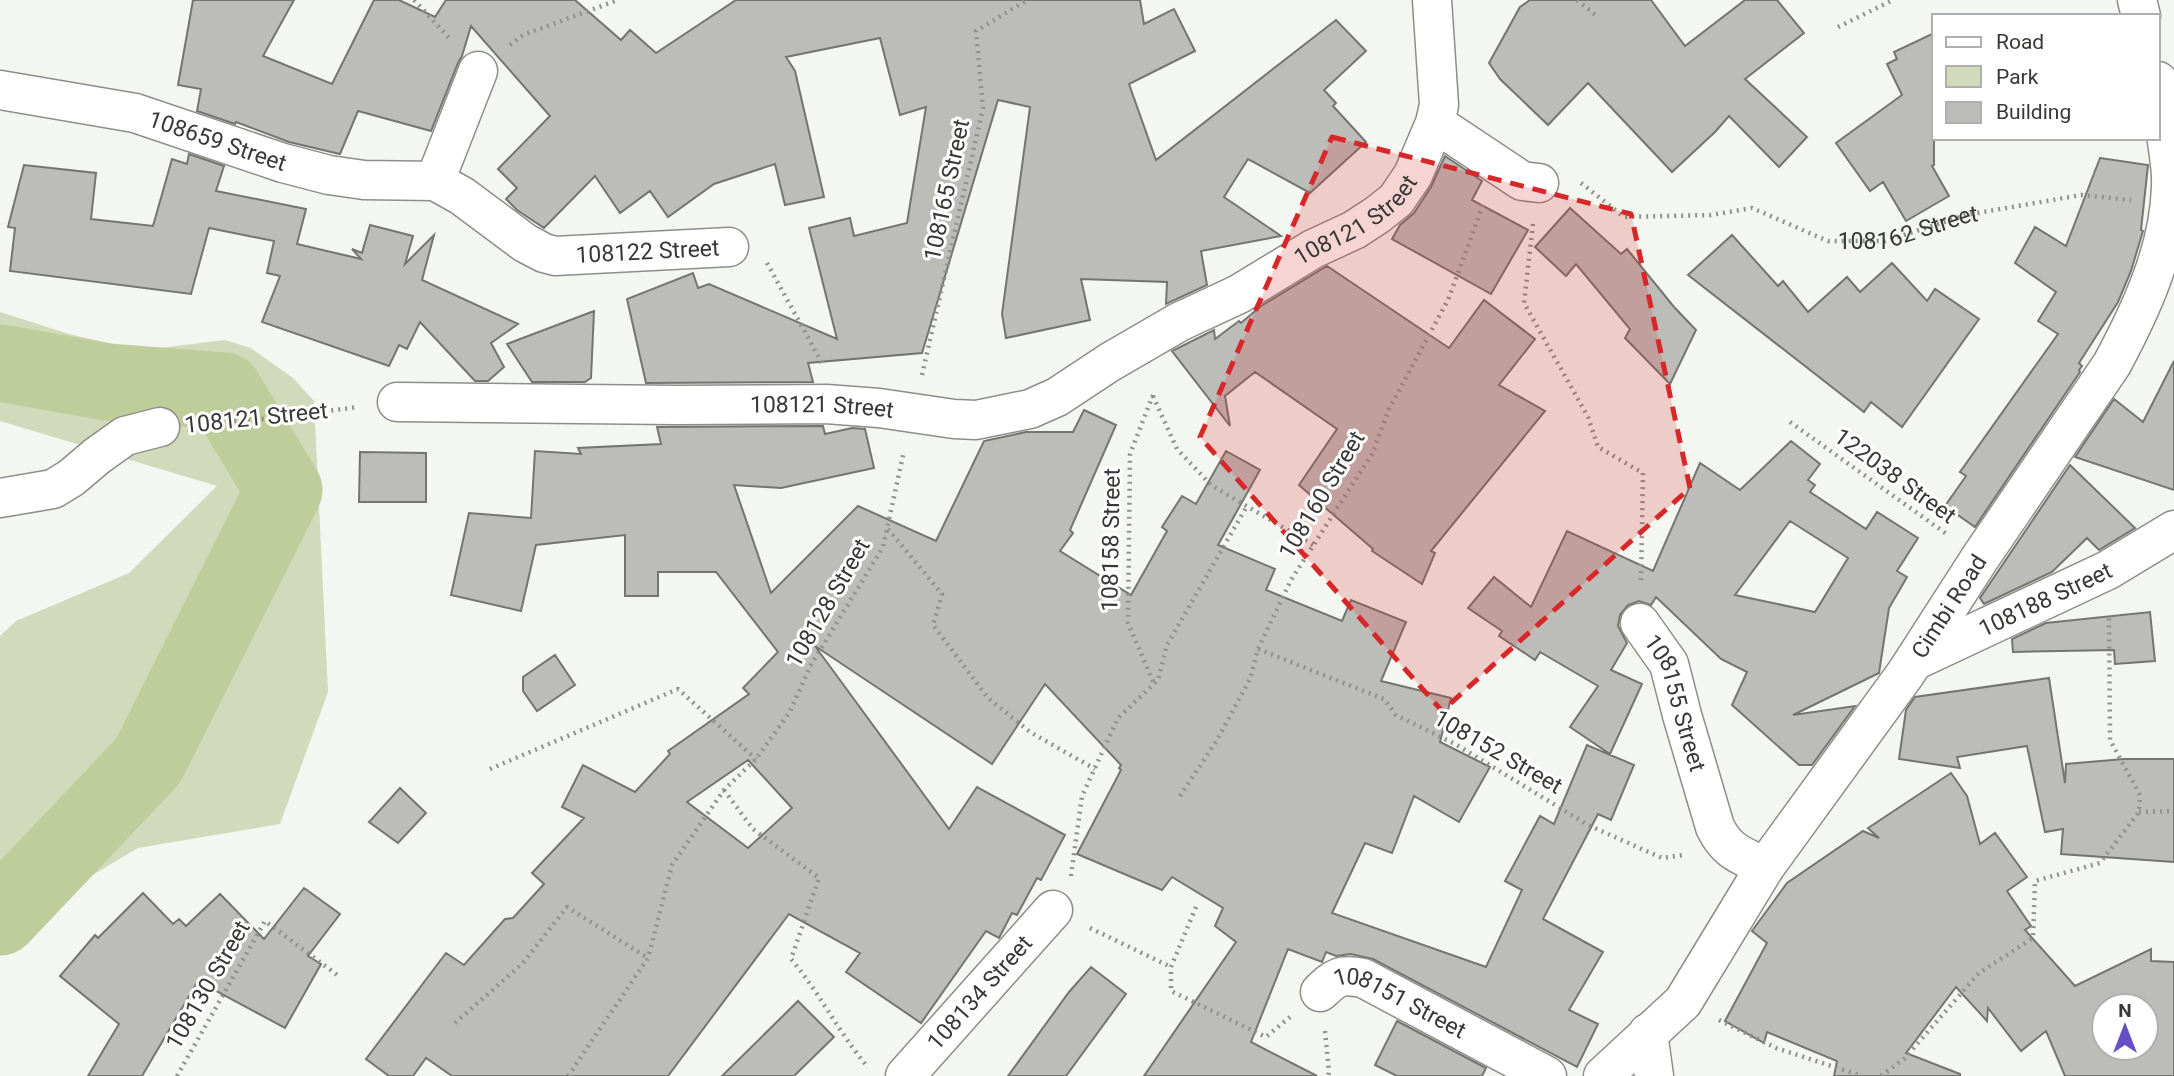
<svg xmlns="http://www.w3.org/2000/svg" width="2174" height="1076" font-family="Roboto,sans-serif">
	<rect width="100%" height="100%" fill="#f4f6f1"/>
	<path fill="#d1dabb" d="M0 312 69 334 121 346 159 348 225 340 251 348 293 378 314 401 328 692 280 824 138 848 0 930V636L16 621 129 573 217 486 0 421Z"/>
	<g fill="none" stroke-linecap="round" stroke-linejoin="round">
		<path stroke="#bfcd9b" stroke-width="77" d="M0 363 107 382 224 391 284 490 148 761 0 917"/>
	</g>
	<path fill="#bcbdb9" stroke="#747571" stroke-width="2" fill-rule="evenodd" d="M193 0H294L263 56 332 84 374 0H399L435 17 446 0H575L621 40 630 30 656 53 736 0H1140L1144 24 1174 9 1195 51 1129 84 1156 160 1336 20 1366 51 1324 90 1336 103 1333 106 1366 142 1310 193 1248 159 1224 197 1281 236 1201 251 1207 285 1166 304 1167 282 1081 279 1090 320 1006 338 1002 314 1030 107 998 100 922 353 808 363 813 382 646 383 627 299 693 273 698 288 709 284 837 339 809 228 850 218 854 236 907 223 926 107 900 115 880 38 786 57 795 71 824 197 785 205 775 164 714 184 668 217 650 191 620 213 595 176 544 228 517 210 506 199 517 188 498 169 550 116 471 26 462 56 458 63 431 131 358 111 340 154 289 142 236 122 235 124 197 111 201 89 178 85Z
		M1530 0H1651L1685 46 1745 0H1777L1804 33 1745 79 1807 137 1779 167 1729 116 1715 132 1672 172 1588 83 1548 125 1500 79 1489 63 1520 7Z
		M1934 33V165L1932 166 1949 196 1906 221 1883 182 1870 191 1836 143 1902 95 1887 64 1897 59 1894 52Z
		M189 154 224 166 216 191 306 209 297 244 361 259 352 249 362 253 370 225 413 236 405 264 434 235 422 280 518 324 491 343 504 367 488 381H475L420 322 407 349 399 345 389 366 262 322 280 276 267 273 274 241 209 228 191 294 10 271 15 228 8 227 24 165 96 173 91 219 153 226 172 159 187 164Z
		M1445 156 1482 181 1472 200 1528 230 1491 294 1392 239 1400 225 1414 213 1431 187Z
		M2100 158 2148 165 2141 230 2143 231 2131 271 2118 302 2079 363 2082 366 2079 370 2080 372 1975 527 1945 506 1966 476 1960 472 2058 334 2038 321 2056 292 2015 263 2035 227 2066 246Z
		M1570 208 1621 254 1627 249 1674 307 1696 330 1670 384 1625 338 1630 329 1576 264 1566 276 1535 247Z
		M1732 235 1778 286 1783 281 1808 312 1847 277 1860 292 1892 263 1927 301 1935 289 1979 319 1902 427 1871 402 1864 412 1688 275Z
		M1327 266 1449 348 1484 300 1535 339 1499 385 1545 411 1431 551 1435 553 1422 584 1372 551 1373 549 1299 485 1337 429 1255 372 1225 396 1230 426 1172 351 1214 330 1215 339 1239 321 1241 323 1261 306Z
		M594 311 591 378 585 382H532L507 344Z
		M2174 361V490L2075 457 2114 399 2143 422Z
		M1084 410 1116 425 1070 530 1073 533 1060 551 1131 595 1167 531 1162 527 1182 496 1196 504 1226 451 1260 470 1218 545 1275 569 1266 590 1342 621 1351 600 1406 622 1381 681 1451 698 1440 742 1490 767 1459 822 1414 796 1392 853 1365 843 1332 913 1486 967 1522 890 1505 881 1540 816 1554 824 1587 745 1634 765 1611 820 1598 814 1543 919 1603 952 1569 1010 1598 1024 1577 1067 1373 959 1351 954 1336 956 1326 952 1322 962 1288 949 1251 1042 1317 1076H1144L1236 942 1215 926 1223 908 1172 877 1162 890 1077 854 1121 770 1119 768 1121 765 1045 684 992 764 815 646 949 829 977 787 1065 835 1041 880 1037 878 1017 915 1012 913 999 938 986 931 921 1023 846 972 860 953 789 914 668 1076H452L426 1058 413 1076H389L366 1059 446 953 464 965 505 919 513 918 544 884 532 873 584 818 562 807 583 765 635 792 670 754 668 751 749 694 743 688 778 652 716 572H658V596H625V535L536 545 521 611 451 595 469 513 531 518 535 451 581 454 578 448 661 444 657 427 823 426 825 434 852 428 865 429 874 468 781 488 734 485 771 593 858 506 936 541 984 441 1026 432H1073ZM748 760 792 808 748 848 687 802Z
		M1791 441 1820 464 1808 480 1815 485 1810 492 1866 529 1877 512 1918 538 1897 571 1907 577 1889 608 1879 673 1793 715 1855 706 1812 765H1799L1732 705 1747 672 1721 659 1656 597 1651 605 1639 601 1628 605 1620 615 1618 626 1627 643 1611 670 1642 684 1610 754 1570 727 1598 686 1540 652 1535 660 1499 636 1502 631 1468 608 1494 577 1531 607 1567 531 1653 571 1700 463 1740 490ZM1790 521 1848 558 1815 612 1735 595Z
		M360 452 426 453V502H359Z
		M2070 465 2135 528 2099 550 2087 538 2052 572 1984 604 1980 598Z
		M2150 612 2155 661 2115 664 2114 650 2013 652 2012 639 2046 623Z
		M555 655 575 685 537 711 523 691V677Z
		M2049 678 2065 783 2066 764 2124 759H2174V862L2061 854 2063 829 2045 832 2027 746 1957 757 1960 768 1899 759 1906 710 1915 697Z
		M1951 773 1967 796 1980 844 1995 833 2027 877 2007 891 2031 926 2025 930 2075 986 2151 949V961L2174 962V1076H2065L2046 1031 2021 1051 1988 1008 1987 1021 1956 987 1906 1053 1960 1074V1076H1834L1837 1061 1767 1032 1764 1043 1725 1021 1767 943 1752 931 1787 883 1863 831 1879 838 1868 828ZM2104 1006H2146V1048H2104Z
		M400 788 426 813 398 843 369 822Z
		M304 888 340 914 308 956 321 964 285 1028 198 981 142 1076H88L119 1024 60 976 95 935 98 938 143 893 173 924 179 919 186 926 220 894 264 939Z
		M1091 967 1126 994 1066 1076H1008L1069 992Z
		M798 1001 834 1037 794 1076H722Z
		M1397 1021 1486 1068 1482 1076H1397L1375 1065Z"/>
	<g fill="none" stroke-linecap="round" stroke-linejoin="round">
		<defs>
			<g id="minor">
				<path d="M2137 0 2141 16"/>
				<path id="s2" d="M0 90 135 113 283 163 329 175 364 180 435 181 462 196 525 243 544 253 555 256 729 247"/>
				<path d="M1435 123 1522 181 1539 183"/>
				<path d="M435 181 478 71"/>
				<path id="s3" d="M397 402 675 405 826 404 879 408 954 419 976 420 1030 409 1057 397 1110 362 1179 322 1239 294 1313 249 1354 230 1377 215 1396 200 1413 175 1435 123 1439 105 1432 0"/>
				<path d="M0 498 53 489 71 478 97 456 125 436 160 427"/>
				<path id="s4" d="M1640 623 1669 664 1682 715 1715 827C1727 852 1741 855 1765 867"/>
				<path id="s5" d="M1914 661 2108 570 2174 530"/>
				<path id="s6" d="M1320 992C1337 976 1340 974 1363 978L1547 1076"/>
				<path d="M1648 1033 1654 1076"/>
				<path id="s7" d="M905 1076 1053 910"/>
				<path id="s8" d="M1603 1076 1683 1002 1765 867 1906 673 1980 558 2112 364C2141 310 2169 250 2171 187 2172 169 2168 151 2166 134 2165 115 2163 99 2158 81"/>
			</g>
		</defs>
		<use href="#minor" stroke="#8d8e8a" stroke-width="41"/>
		<g stroke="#90918e" stroke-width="4.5" stroke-dasharray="2 5" stroke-linecap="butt">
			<path d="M414 0 451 40"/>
			<path d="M1577 0 1598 17"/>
			<path d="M1838 27 1893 0"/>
			<path d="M510 45 523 35 618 0"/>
			<path id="s1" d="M1581 183 1624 217 1711 215 1752 208 1828 241H1885L1966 215 2081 195 2131 200"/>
			<path d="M1533 224 1524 303 1588 417 1598 447 1643 473 1641 583"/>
			<path d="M767 263 822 363"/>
			<path d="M922 375 983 108 976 31 1027 0"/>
			<path d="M1153 395 1130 454 1128 623 1154 684"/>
			<path d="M1153 396 1177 449 1211 485 1313 545"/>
			<path d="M1790 422 1948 535"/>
			<path d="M199 424 285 417 357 407"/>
			<path d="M888 529 942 594 933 625 988 698 1030 732 1095 769"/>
			<path d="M1258 649 1384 699 1396 715 1455 744 1588 825 1662 858 1683 855"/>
			<path d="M490 769 678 689 756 759"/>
			<path d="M724 790 753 829 819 878 791 959C819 992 838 1031 866 1065"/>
			<path d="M1180 796 1217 740 1250 679 1258 649 1291 580 1372 454 1389 409 1448 300 1483 205"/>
			<path d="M2139 812 2174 811"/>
			<path d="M1071 876 1082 796 1118 718 1158 680 1167 645 1247 506"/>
			<path d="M1196 907 1171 967V991L1266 1037 1290 1017"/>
			<path d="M1090 928 1171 967"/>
			<path d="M1719 1020 1776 1048 1862 1076"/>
			<path d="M455 1023 523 963 567 907 648 958"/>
			<path d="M1325 1031 1329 1072 1328 1076"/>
			<path d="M177 1076 265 921 340 977"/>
			<path d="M568 1076 648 958 672 865 724 790 756 759 789 713 811 665 883 547 904 451"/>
			<path d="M1881 1076 1904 1059 1979 973 2033 938 2035 881 2100 863 2139 812 2140 795 2110 740 2109 616"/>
		</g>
		<use href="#minor" stroke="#fff" stroke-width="38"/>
	</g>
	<path fill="#d62828" fill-opacity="0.2" stroke="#d62828" stroke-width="5" stroke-dasharray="14 9" stroke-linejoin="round" d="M1332 137 1631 214 1690 488 1442 711 1200 437Z"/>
	<g text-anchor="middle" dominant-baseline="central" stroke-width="6" stroke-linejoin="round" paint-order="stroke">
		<g font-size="23" fill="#383837" stroke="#fff">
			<text stroke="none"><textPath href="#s2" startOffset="224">108659 Street</textPath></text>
			<text transform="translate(947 190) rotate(-78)">108165 Street</text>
			<text stroke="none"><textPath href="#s3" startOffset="1013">108121 Street</textPath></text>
			<text stroke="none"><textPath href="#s1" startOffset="348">108162 Street</textPath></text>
			<text stroke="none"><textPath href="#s2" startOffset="682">108122 Street</textPath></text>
			<text stroke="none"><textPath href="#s3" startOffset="425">108121 Street</textPath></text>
			<text transform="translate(256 418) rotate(-6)">108121 Street</text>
			<text transform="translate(1895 476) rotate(36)">122038 Street</text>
			<text transform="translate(1322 495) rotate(-59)">108160 Street</text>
			<text transform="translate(1111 540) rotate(-89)">108158 Street</text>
			<text stroke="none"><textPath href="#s5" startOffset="145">108188 Street</textPath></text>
			<text transform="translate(828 603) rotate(-60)">108128 Street</text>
			<text stroke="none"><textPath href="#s8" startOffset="586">Cimbi Road</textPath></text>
			<text stroke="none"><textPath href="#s4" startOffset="89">108155 Street</textPath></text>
			<text transform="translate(1498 752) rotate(30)">108152 Street</text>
			<text transform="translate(208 985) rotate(-60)">108130 Street</text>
			<text stroke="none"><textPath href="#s7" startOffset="112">108134 Street</textPath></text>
			<text stroke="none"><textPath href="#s6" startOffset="91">108151 Street</textPath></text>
		</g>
	</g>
	<rect x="1932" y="14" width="228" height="126" fill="#ffffff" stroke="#afafaf" stroke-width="2"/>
	<rect x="1946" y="37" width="35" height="10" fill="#ffffff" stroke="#afafaf" stroke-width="2"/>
	<text x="1996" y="49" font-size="21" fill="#383837">Road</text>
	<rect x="1946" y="66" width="35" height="21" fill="#d1dabb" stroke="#afafaf" stroke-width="2"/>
	<text x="1996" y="84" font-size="21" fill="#383837">Park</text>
	<rect x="1946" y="102" width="35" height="21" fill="#bcbdb9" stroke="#afafaf" stroke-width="2"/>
	<text x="1996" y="119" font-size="21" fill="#383837">Building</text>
	<g transform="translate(2125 1027)"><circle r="33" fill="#ffffff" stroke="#afafaf" stroke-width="2"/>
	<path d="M0-5L12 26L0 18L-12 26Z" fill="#664ec7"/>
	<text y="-10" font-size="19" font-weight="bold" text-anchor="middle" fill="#383837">N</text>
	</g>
</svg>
